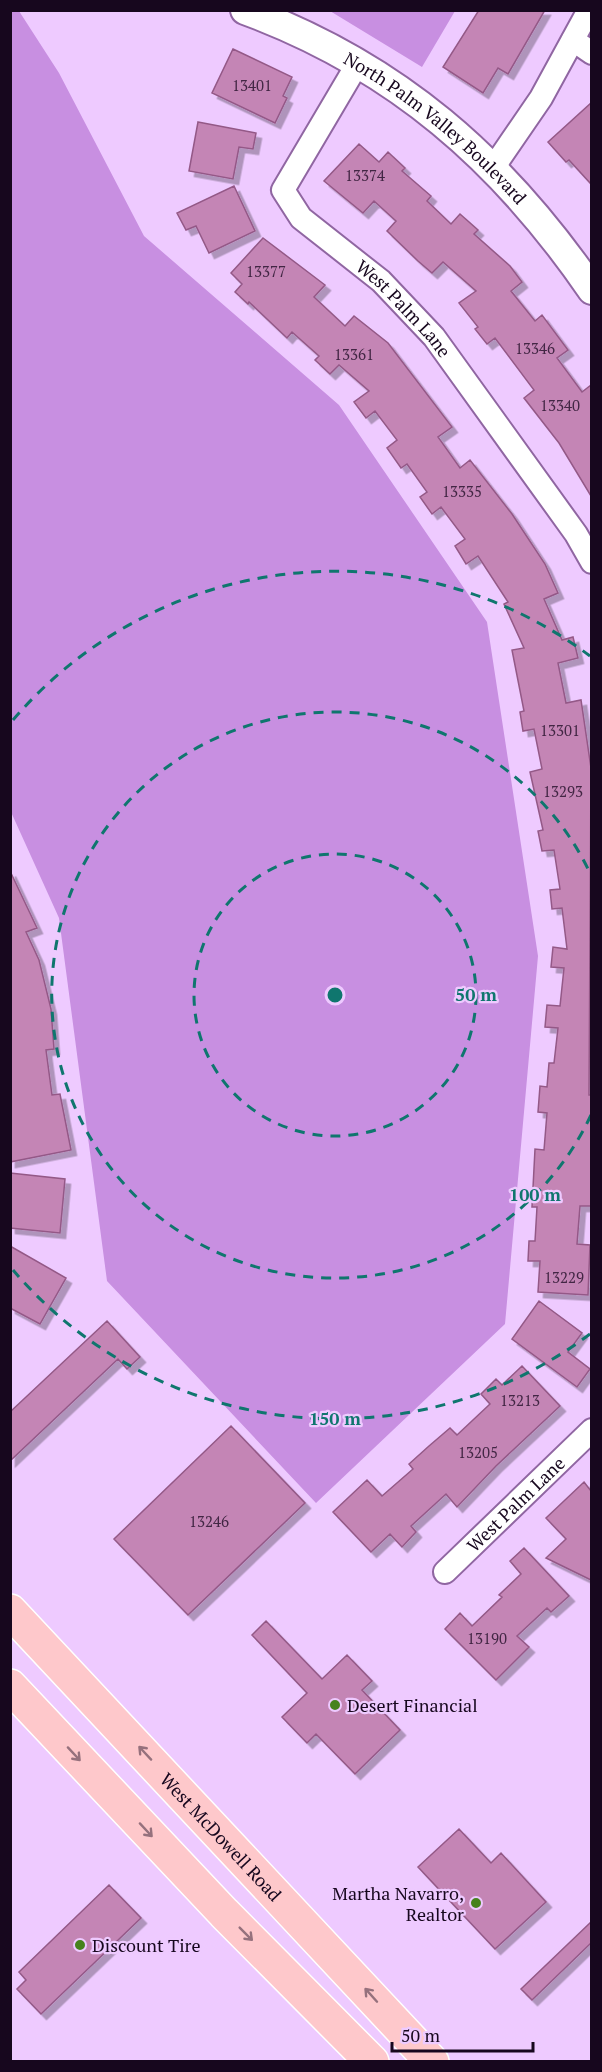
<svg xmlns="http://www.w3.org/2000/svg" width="602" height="2072" font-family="'PT Serif',serif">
	<defs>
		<filter id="shadow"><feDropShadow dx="5.5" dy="5.5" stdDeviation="0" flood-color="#0004"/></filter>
	</defs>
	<rect width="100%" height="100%" fill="#eecaff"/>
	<path fill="#c88fe1" d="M10 11H19L59 73 144 236 339 405 487 622 538 956 505 1324 316 1503 107 1281 59 918 11 812Z
		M330 11H455L422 67Z"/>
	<path fill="#c485b5" stroke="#945987" stroke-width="1.5" filter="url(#shadow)" d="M479 10H545L508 74 498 68 483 93 443 67Z
		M233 49 292 77 283 96 287 98 275 123 212 93Z
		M591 103V184L569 160 566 162 548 142Z
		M198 122 256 133 253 149 239 147 233 179 189 171Z
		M359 144 379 162 388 152 405 168 402 171 431 196 427 201 451 224 460 214 478 230 474 234 510 266 522 282 511 291 535 321 542 315 568 350 557 358 582 392 591 385V496L559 443 524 398 534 390 495 338 487 344 475 329 478 327 459 303 476 291 443 262 432 273 418 261 387 231 396 221 374 201 363 213 324 181Z
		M234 186 255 231 209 253 196 226 186 230 177 213Z
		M263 238 325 285 314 297 345 326 354 316 388 343 452 427 438 437 460 468 470 460 512 514 545 564 558 593 544 599 562 640 573 637 578 658 558 663 566 703 581 700 591 768 589 1095H591V1206H580L577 1244 590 1245 588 1295 538 1292 540 1261H528L529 1241H535L537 1207H532L535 1149 544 1150 547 1113 538 1112 540 1086 547 1087 549 1063H554L558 1028 545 1027 547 1005 560 1006 564 968 551 967 553 947 567 949 562 908 552 909 550 890 560 889 554 850 542 851 538 831 543 830 530 772 542 769 534 729 523 731 520 712 524 711 512 650 524 648 504 604 508 602 478 556 466 564 455 546 465 539 441 507 432 514 420 497 427 492 407 464 401 468 387 448 397 440 375 411 366 418 354 402 369 391 339 365 330 374 315 360 319 356 292 332 287 338 249 302 248 304 235 292 242 284 231 273Z
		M10 871 37 928 26 932 39 960 51 1009 54 1049 46 1050 52 1095 60 1094 71 1150 10 1162Z
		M10 1173 65 1179 60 1233 10 1228Z
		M10 1246 66 1278 40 1324 10 1308Z
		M539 1301 582 1333 568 1352 590 1369 577 1387 512 1339Z
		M107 1321 140 1357 127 1369 118 1359 10 1461V1412Z
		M522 1366 560 1406 496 1466 457 1507 446 1494 411 1526 416 1532 402 1547 390 1534 371 1552 333 1512 367 1480 382 1496 413 1469 409 1464 429 1446 450 1428 457 1435 490 1404 481 1394 496 1379 502 1385Z
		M231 1426 305 1503 188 1615 114 1539Z
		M584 1482 591 1491V1580L546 1558 566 1539 546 1518Z
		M524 1548 569 1596 551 1612 547 1608 517 1636 529 1647 496 1680 445 1629 460 1613 472 1626 502 1597 499 1595 521 1574 510 1561Z
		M266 1621 322 1679 347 1655 372 1681 362 1690 400 1730 355 1774 316 1734 307 1743 282 1717 307 1693 252 1635Z
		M459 1829 491 1863 501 1853 546 1902 495 1949 418 1867Z
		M109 1885 141 1918 41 2014 17 1989 26 1980 19 1972Z
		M591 1922V1943L532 2000 521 1989Z"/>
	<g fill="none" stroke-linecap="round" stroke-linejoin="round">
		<defs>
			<g id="minor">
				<path d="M573 40 592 53"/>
				<path id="s1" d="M358 63 283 190 301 218 381 281 434 337 576 534 592 562"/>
				<path d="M493 168 541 98 589 10"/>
				<path id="s2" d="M445 1572 592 1430"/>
			</g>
			<g id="tertiary">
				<path id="s3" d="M245 10C396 66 502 159 592 290"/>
			</g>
			<g id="primary">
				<path id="s4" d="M10 1611 432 2062"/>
				<path d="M10 1686 224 1913 372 2062"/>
			</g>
		</defs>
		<use href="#minor" stroke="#9066a2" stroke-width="26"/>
		<use href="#tertiary" stroke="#9066a2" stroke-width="32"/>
		<use href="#primary" stroke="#fff" stroke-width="36"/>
		<use href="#minor" stroke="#fff" stroke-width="22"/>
		<use href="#tertiary" stroke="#fff" stroke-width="28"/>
		<use href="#primary" stroke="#fec8cb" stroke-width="33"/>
	</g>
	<defs><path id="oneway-shaft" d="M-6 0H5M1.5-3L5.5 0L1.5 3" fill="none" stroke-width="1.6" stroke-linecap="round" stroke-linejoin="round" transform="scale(1.5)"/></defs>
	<g stroke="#96717d">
		<use href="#oneway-shaft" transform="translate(145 1753) rotate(-133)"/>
		<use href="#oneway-shaft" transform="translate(74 1754) rotate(47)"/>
		<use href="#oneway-shaft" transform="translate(146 1830) rotate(47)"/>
		<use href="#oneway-shaft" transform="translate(246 1934) rotate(45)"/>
		<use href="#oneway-shaft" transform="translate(371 1995) rotate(-132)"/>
	</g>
	<g fill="none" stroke="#0f766e" stroke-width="3" stroke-dasharray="10 8">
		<circle cx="335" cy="995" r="141"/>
		<path d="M591 1115A283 283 0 1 1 591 875"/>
		<path d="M590 1334A424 424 0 0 1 13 1270M13 720A424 424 0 0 1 590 656"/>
	</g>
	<g fill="#47821d" stroke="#eecaff" stroke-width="2">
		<circle cx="335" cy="1705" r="6"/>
		<circle cx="476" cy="1903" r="6"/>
		<circle cx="80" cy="1945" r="6"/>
	</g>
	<g text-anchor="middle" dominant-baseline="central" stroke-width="4.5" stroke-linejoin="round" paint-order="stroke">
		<g font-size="15" fill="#422644">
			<text x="252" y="85">13401</text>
			<text x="365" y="175">13374</text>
			<text x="266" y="271">13377</text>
			<text x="535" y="348">13346</text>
			<text x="354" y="354">13361</text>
			<text x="560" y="405">13340</text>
			<text x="462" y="491">13335</text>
			<text x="560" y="730">13301</text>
			<text x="563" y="791">13293</text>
			<text x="564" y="1277">13229</text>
			<text x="520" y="1400">13213</text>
			<text x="478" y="1452">13205</text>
			<text x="209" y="1521">13246</text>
			<text x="487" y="1638">13190</text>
		</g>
		<g font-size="18" fill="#17071e" stroke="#eecaff">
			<text stroke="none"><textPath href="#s3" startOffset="226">North Palm Valley Boulevard</textPath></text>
			<text stroke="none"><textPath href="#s1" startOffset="318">West Palm Lane</textPath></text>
			<text stroke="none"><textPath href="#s2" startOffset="98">West Palm Lane</textPath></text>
			<text stroke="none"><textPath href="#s4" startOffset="309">West McDowell Road</textPath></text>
		</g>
		<g font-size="18" fill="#17071e" stroke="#eecaff" text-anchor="start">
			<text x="347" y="1705">Desert Financial</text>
			<text x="464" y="1893" text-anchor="end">Martha Navarro,<tspan x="464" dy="21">Realtor</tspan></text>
			<text x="92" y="1945">Discount Tire</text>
		</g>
	</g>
	<circle cx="335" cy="995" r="9" fill="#0f766e" stroke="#eecaff" stroke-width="3"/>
	<g font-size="18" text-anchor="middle" font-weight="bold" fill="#0f766e" stroke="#eecaff" stroke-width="4.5" stroke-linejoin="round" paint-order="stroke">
		<text x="476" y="1001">50 m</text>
		<text x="535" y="1201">100 m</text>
		<text x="335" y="1425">150 m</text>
	</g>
	<rect width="602" height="2072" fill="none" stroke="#17071e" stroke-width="24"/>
	<path d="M392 2042v9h141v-9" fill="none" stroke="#17071e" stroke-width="3"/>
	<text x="401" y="2042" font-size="18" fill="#17071e" stroke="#eecaff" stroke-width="4.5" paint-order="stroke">50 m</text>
</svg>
